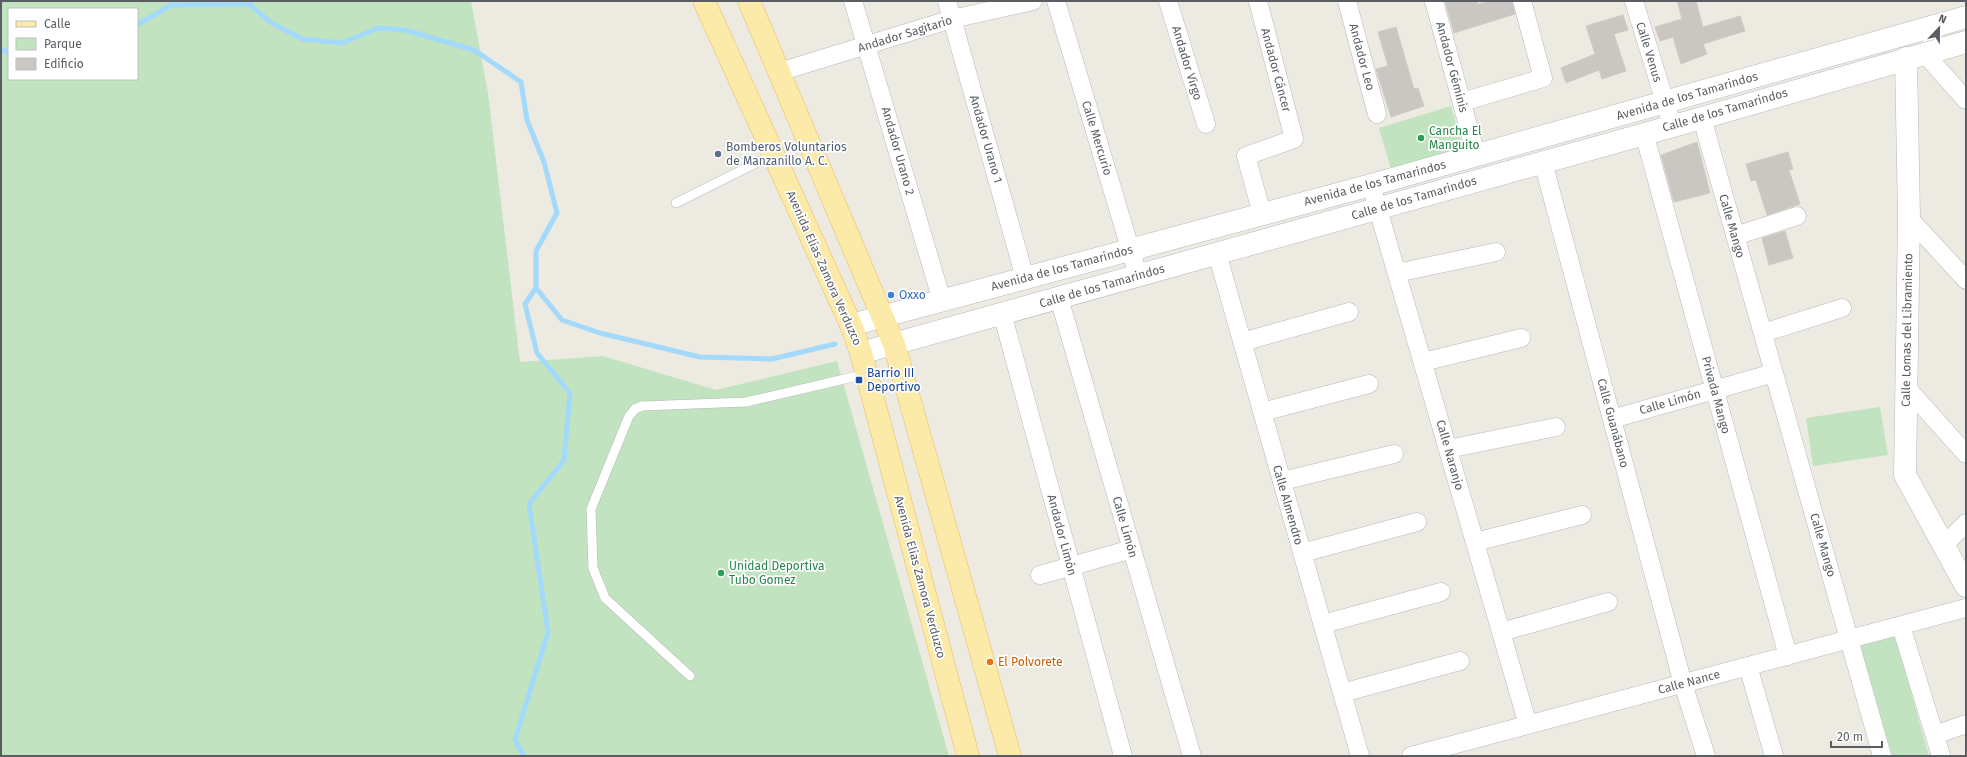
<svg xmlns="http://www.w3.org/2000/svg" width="1967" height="757" font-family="'Fira Sans',sans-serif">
	<rect width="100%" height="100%" fill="#edeae2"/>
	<path fill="#c1e3bf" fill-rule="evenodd" d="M1 1H471L488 93 520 362 603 356 716 390 837 361 949 756H1ZM9 9H137V79H9Z
		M1451 106 1463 148 1391 169 1379 128Z
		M1880 407 1888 455 1813 466 1806 418Z
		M1895 635 1929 756H1892L1860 645Z"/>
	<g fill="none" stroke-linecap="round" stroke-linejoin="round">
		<path stroke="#a3d9fb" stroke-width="5" d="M249 4 270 22 302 39 342 43 378 28 405 30 474 50 521 82 527 120 544 162 557 213 536 251V288L562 320 600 333 700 357 772 359 835 344
			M137 25 171 5 249 4 252 1
			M1 50 9 52
			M524 756 515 740 548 632 529 504 564 460 570 393 537 353 525 304 536 288"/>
	</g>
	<path fill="#cac6c1" stroke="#d1cbc1" d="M1445 1H1477L1478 4 1492 1H1512L1515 14 1454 33Z
		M1677 1H1696L1703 27 1740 16 1745 31 1703 44 1707 54 1681 64 1673 37 1660 41 1655 27 1682 19Z
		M1623 15 1628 30 1614 34 1626 71 1602 79 1599 70 1566 83 1561 68 1595 54 1586 26Z
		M1396 27 1414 89 1418 88 1424 106 1391 117 1376 69 1388 66 1378 32Z
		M1697 142 1710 193 1674 202 1661 155Z
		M1788 152 1793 169 1789 170 1800 204 1767 215 1756 180 1751 181 1746 164Z
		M1785 231 1793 258 1769 265 1762 238Z"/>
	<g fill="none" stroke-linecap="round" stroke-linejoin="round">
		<defs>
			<path id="service" d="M676 203 774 154
				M690 676 605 598 593 568 591 509 629 416 635 409 642 406 746 402 866 374"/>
			<path id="minor" d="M853 1 942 301
				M947 1 1025 278
				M1056 1 1138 275
				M1168 1 1206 124
				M1258 1 1294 139 1246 156 1262 214
				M1347 1 1377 114
				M1434 1 1476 155
				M1634 1 1672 125
				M1924 53 1966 100
				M779 72 952 19 1033 1
				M1462 102 1543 78 1522 1
				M1702 118 1882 756
				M1644 133 1788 656
				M1543 162 1683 684 1706 756
				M1371 185 1528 725
				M1909 218 1966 280
				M1735 236 1797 216
				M1217 253 1360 756
				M1397 273 1496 252
				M1059 298 1192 756
				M1002 313 1123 756
				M1763 333 1842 308
				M1242 342 1349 312
				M1423 362 1521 338
				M1906 387 1966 454
				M1262 412 1369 384
				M1612 419 1774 373
				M1448 449 1556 427
				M1282 481 1394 454
				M1475 542 1582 515
				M1943 546 1966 523
				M1302 553 1417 522
				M1040 575 1132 549
				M1323 624 1441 592
				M1901 626 1941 756
				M1501 632 1608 602
				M1748 666 1774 756
				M1342 693 1460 661
				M1935 735 1966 724
				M1411 756 1966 608"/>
			<path id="tertiary" d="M1906 58 1909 218 1905 475 1966 586
				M851 325 1371 185 1966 17
				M861 353 1702 118 1966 42"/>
			<path id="primary" d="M704 1 851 325 861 353 968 756
				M749 1 894 344 1010 756"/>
		</defs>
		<use href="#service" stroke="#b5b8bc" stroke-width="10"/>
		<use href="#minor" stroke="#b5b8bc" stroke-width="19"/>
		<use href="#tertiary" stroke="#b5b8bc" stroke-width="23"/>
		<use href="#primary" stroke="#ebbd5c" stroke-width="23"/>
		<use href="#service" stroke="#fff" stroke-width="9"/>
		<use href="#minor" stroke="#fff" stroke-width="18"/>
		<use href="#tertiary" stroke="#fff" stroke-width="22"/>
		<use href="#primary" stroke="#fbeaa8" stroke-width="22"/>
	</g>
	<g fill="#2e9e5b" stroke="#fff" stroke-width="1.5">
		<circle cx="1421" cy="138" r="4"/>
		<circle cx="721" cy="573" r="4"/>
	</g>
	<circle fill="#5c6f8a" stroke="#fff" stroke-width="1.5" cx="718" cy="154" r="4"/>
	<circle fill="#3f7fe0" stroke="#fff" stroke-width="1.5" cx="891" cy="295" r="4"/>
	<rect fill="#1a4fb4" stroke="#fff" stroke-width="1.5" x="855" y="376" width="8" height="8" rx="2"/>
	<circle fill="#e8710a" stroke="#fff" stroke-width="1.5" cx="990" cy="662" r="4"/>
	<g text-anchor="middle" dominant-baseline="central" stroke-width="3.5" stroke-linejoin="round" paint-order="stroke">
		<g font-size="12" fill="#5a5e62" stroke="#fff">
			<text transform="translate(905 34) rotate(-17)">Andador Sagitario</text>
			<text transform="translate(1649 52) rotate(73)">Calle Venus</text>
			<text transform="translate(1362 57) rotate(75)">Andador Leo</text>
			<text transform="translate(1187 63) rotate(73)">Andador Virgo</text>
			<text transform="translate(1452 67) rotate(75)">Andador Géminis</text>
			<text transform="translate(1276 70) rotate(75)">Andador Cáncer</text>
			<text transform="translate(1687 96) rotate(-16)">Avenida de los Tamarindos</text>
			<text transform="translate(1725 110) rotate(-16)">Calle de los Tamarindos</text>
			<text transform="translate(1097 138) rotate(73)">Calle Mercurio</text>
			<text transform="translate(986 139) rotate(74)">Andador Urano 1</text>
			<text transform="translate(898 151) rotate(74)">Andador Urano 2</text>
			<text transform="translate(1375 183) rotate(-15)">Avenida de los Tamarindos</text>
			<text transform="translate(1414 198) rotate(-16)">Calle de los Tamarindos</text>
			<text transform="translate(1732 226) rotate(74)">Calle Mango</text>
			<text transform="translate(824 268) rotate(66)">Avenida Elías Zamora Verduzco</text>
			<text transform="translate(1062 268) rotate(-15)">Avenida de los Tamarindos</text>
			<text transform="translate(1102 286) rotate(-16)">Calle de los Tamarindos</text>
			<text transform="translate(1907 330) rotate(-89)">Calle Lomas del Libramiento</text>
			<text transform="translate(1716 395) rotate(75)">Privada Mango</text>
			<text transform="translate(1670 402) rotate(-16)">Calle Limón</text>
			<text transform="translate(1613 423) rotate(75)">Calle Guanábano</text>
			<text transform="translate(1450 455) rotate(74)">Calle Naranjo</text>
			<text transform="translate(1288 505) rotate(74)">Calle Almendro</text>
			<text transform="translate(1125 527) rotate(74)">Calle Limón</text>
			<text transform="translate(1062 535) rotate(75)">Andador Limón</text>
			<text transform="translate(1823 545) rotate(74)">Calle Mango</text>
			<text transform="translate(920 577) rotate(75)">Avenida Elías Zamora Verduzco</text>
			<text transform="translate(1689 682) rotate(-15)">Calle Nance</text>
		</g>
		<g font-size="12" fill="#27864d" stroke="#fff" text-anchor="start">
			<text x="1429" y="131">Cancha El<tspan x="1429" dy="14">Manguito</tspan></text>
			<text x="729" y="566">Unidad Deportiva<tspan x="729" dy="14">Tubo Gomez</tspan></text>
		</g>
		<g font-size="12" fill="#4e5e75" stroke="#fff" text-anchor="start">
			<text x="726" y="147">Bomberos Voluntarios<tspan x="726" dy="14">de Manzanillo A. C.</tspan></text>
		</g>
		<g font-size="12" fill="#366cbe" stroke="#fff" text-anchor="start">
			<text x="899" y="295">Oxxo</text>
		</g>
		<g font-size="12" fill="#164399" stroke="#fff" text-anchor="start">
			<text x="867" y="373">Barrio III<tspan x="867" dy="14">Deportivo</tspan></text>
		</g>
		<g font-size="12" fill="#c56008" stroke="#fff" text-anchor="start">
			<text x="998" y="662">El Polvorete</text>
		</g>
	</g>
	<rect width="1967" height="757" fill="none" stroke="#5a5e62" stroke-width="4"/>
	<rect x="8" y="8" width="130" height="72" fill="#ffffff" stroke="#bdbfc0"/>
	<rect x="16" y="21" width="20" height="6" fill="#fbeaa8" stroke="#bdbfc0"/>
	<text x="44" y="28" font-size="12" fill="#5a5e62">Calle</text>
	<rect x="16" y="38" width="20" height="12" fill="#c1e3bf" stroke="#bdbfc0"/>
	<text x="44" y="48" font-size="12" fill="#5a5e62">Parque</text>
	<rect x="16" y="58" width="20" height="12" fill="#cac6c1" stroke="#bdbfc0"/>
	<text x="44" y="68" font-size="12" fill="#5a5e62">Edificio</text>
	<g transform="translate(1939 28) rotate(22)" stroke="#ffffff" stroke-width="3" paint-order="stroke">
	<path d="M0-3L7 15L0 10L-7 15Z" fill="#5a5e62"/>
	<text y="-6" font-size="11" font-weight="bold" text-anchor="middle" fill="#5a5e62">N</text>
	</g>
	<path d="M1831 741v6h51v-6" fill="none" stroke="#5a5e62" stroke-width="2"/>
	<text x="1837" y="741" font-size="12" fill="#5a5e62" stroke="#ffffff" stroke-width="3" paint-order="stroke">20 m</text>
</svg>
